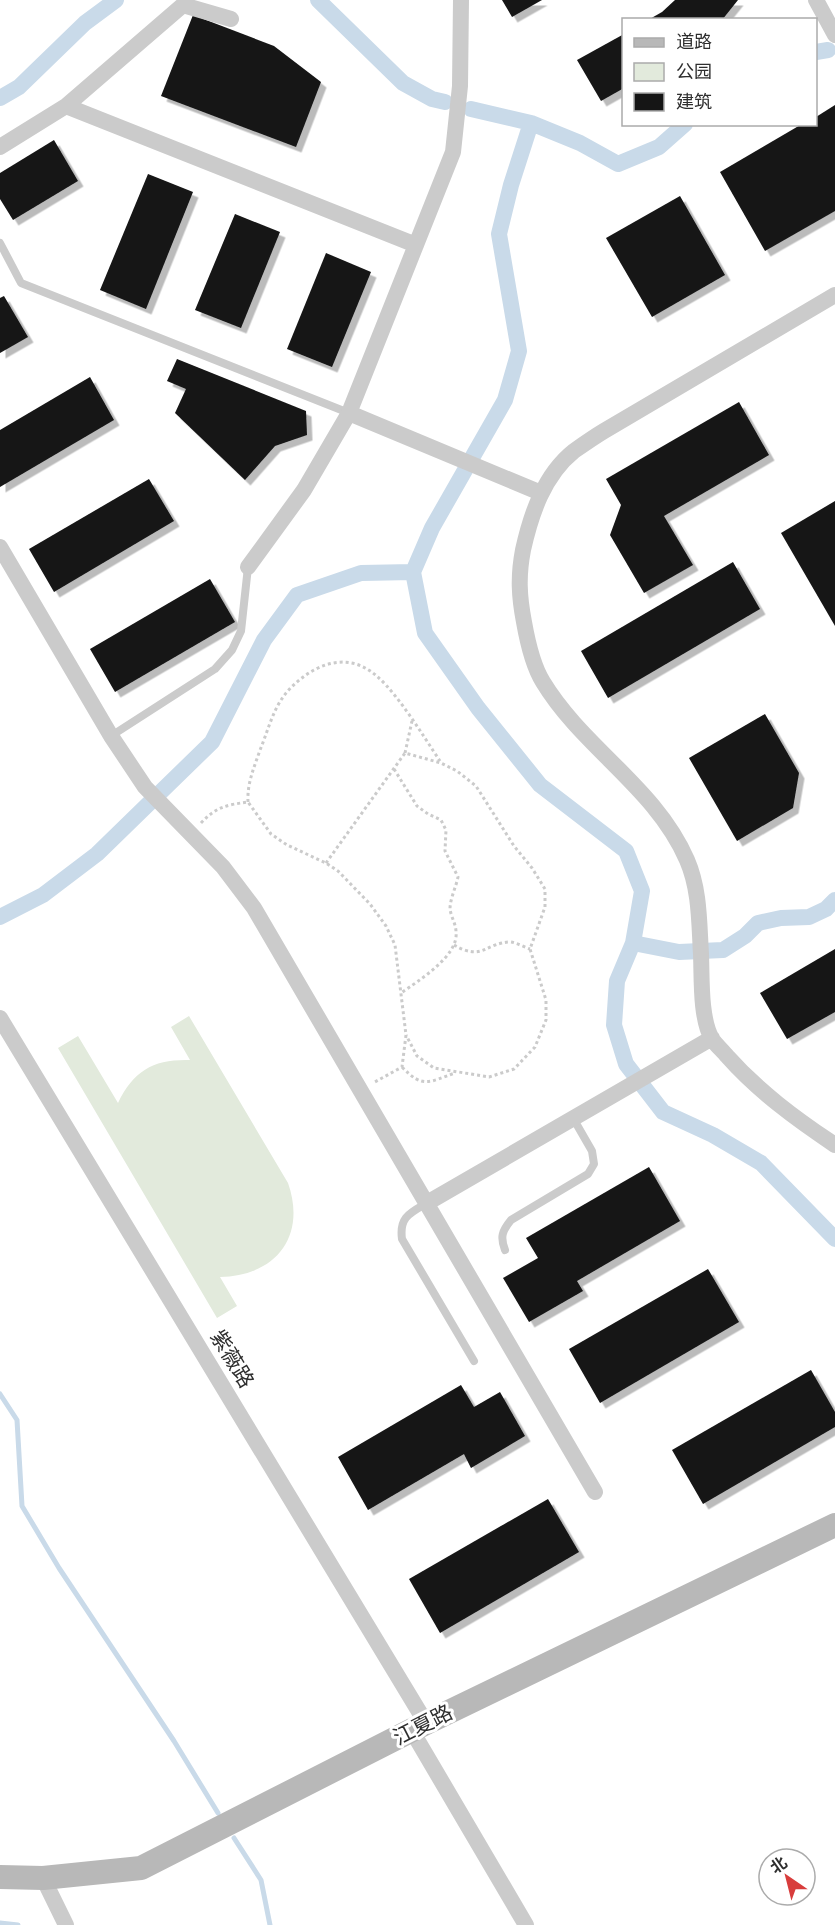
<svg xmlns="http://www.w3.org/2000/svg" width="835" height="1925" font-family="'Fira Sans Condensed','Noto Sans SC',sans-serif">
	<defs>
		<filter id="shadow"><feDropShadow dx="5.5" dy="5.5" stdDeviation="0" flood-color="#0004"/></filter>
	</defs>
	<rect width="100%" height="100%" fill="#fff"/>
	<path fill="#e2eadc" d="M189 1016 288 1183C307 1237 275 1276 220 1277L237 1306 217 1318 58 1048 78 1036 118 1103C134 1070 154 1059 190 1060L171 1027Z"/>
	<g fill="none" stroke-linecap="round" stroke-linejoin="round">
		<path stroke="#c9dae9" stroke-width="5" d="M0 1394 17 1420 22 1506 59 1568 174 1741 218 1813
			M234 1838 261 1880 270 1925
			M0 1923 18 1925"/>
		<path stroke="#c9dae9" stroke-width="16" d="M318 0 403 83 432 99 445 102
			M816 52 828 50
			M0 98 19 87 85 23 116 0
			M471 109 531 123 580 143 618 164 659 147 685 124
			M531 123 511 185 499 234 519 351 505 400 432 528 413 572 425 633 478 708 540 785 626 851 642 891 633 943 617 981 614 1025 626 1064 663 1112 713 1135 761 1163 835 1239
			M0 917 43 895 97 854 212 742 264 640 297 595 361 573 413 572
			M633 943 679 952 723 950 745 936 758 923 781 918 809 917 826 909 835 900"/>
	</g>
	<path fill="#151515" filter="url(#shadow)" d="M502 0H542L512 17Z
		M675 0H738L722 20H648L662 12Z
		M193 15 274 46 321 82 296 147 161 96Z
		M624 34V88L601 101 577 60Z
		M835 105V211L765 251 720 172 802 124H816V117Z
		M54 140 78 181 13 220 0 199V173Z
		M148 174 193 192 146 309 100 290Z
		M680 196 725 275 652 317 606 238Z
		M235 214 280 232 241 328 195 310Z
		M326 253 371 272 332 367 287 349Z
		M4 296 28 337 0 353V298Z
		M177 359 306 411 307 435 275 446 245 480 175 413 186 389 167 381Z
		M90 377 114 420 0 487V430Z
		M739 402 769 455 664 516 693 565 644 593 610 535 621 505 606 479Z
		M149 479 174 521 54 592 29 549Z
		M835 501V626L781 533Z
		M733 562 760 609 608 698 581 651Z
		M210 579 235 622 115 692 90 649Z
		M765 714 799 773 793 808 737 841 689 758Z
		M835 949V1012L787 1039 760 993Z
		M649 1167 680 1221 577 1281 583 1291 529 1322 503 1278 538 1258 526 1238Z
		M708 1269 739 1322 600 1403 569 1349Z
		M811 1370 835 1412V1427L703 1504 672 1450Z
		M461 1385 474 1407 500 1392 525 1436 471 1468 464 1454 368 1510 338 1457Z
		M548 1499 579 1552 440 1633 409 1579Z"/>
	<g fill="none" stroke-linecap="round" stroke-linejoin="round">
		<path stroke="#cbcbcb" stroke-width="3" stroke-dasharray="3 3" stroke-linecap="butt" d="M405 753 412 721
			M394 769 417 806 428 814 441 820 446 830 445 851 458 877C456 887 450 899 450 909 451 917 456 924 456 932 459 956 418 981 401 993
			M248 802C247 783 254 768 260 750 268 731 273 708 287 692 307 669 339 652 367 669 392 683 423 736 440 761
			M201 823C216 807 226 805 248 802L271 834 287 845 326 863 338 871 370 904 386 926 395 945 406 1035 402 1067 373 1083
			M326 863 405 753 441 763 457 771 476 786 514 846 532 868 545 889V907L530 949 546 1000V1020L535 1047 514 1069 489 1077 434 1068 417 1056 406 1035
			M454 945C483 962 486 942 511 942 517 943 524 947 530 949
			M402 1067C423 1089 429 1082 455 1073"/>
		<path stroke="#cbcbcb" stroke-width="8" d="M0 243 21 283 349 413
			M111 736 215 669 232 650 241 631 248 567
			M427 1203C410 1213 399 1217 402 1239L474 1361
			M505 1250C500 1237 502 1231 511 1220L588 1174 594 1164 592 1151 573 1118"/>
		<path stroke="#cbcbcb" stroke-width="16" d="M816 0 835 35
			M66 106 416 245
			M0 147 66 106 183 5 231 19
			M835 295 604 431C594 437 584 444 574 451 544 475 531 514 523 550 518 576 519 596 524 622 527 639 533 666 543 682 583 748 656 788 687 860 700 890 699 923 701 954 702 978 700 1018 712 1039 716 1045 723 1051 727 1056 758 1091 796 1119 835 1145
			M349 413 541 493
			M0 547 111 736 145 787 223 867 254 908 595 1492
			M248 567 304 490 349 413 453 152 460 86 461 0
			M0 1018 426 1723
			M427 1203 712 1038
			M412 1731 526 1925
			M43 1878 66 1925"/>
		<path stroke="#b8b8b8" stroke-width="24" d="M0 1877 43 1878 141 1868 426 1723 835 1525"/>
	</g>
	<g text-anchor="middle" dominant-baseline="central" stroke-width="6" stroke-linejoin="round" paint-order="stroke">
		<g font-size="21" fill="#2e2e2e" stroke="#fff">
			<text transform="translate(232 1359) rotate(59)">紫薇路</text>
			<text transform="translate(423 1725) rotate(-27)">江夏路</text>
		</g>
	</g>
	<rect x="622" y="18" width="195" height="108" fill="#ffffff" stroke="#ababab" stroke-width="1.5"/>
	<rect x="634" y="38" width="30" height="9" fill="#b8b8b8" stroke="#ababab" stroke-width="1.5"/>
	<text x="676" y="48" font-size="18" fill="#2e2e2e">道路</text>
	<rect x="634" y="63" width="30" height="18" fill="#e2eadc" stroke="#ababab" stroke-width="1.5"/>
	<text x="676" y="78" font-size="18" fill="#2e2e2e">公园</text>
	<rect x="634" y="93" width="30" height="18" fill="#151515" stroke="#ababab" stroke-width="1.5"/>
	<text x="676" y="108" font-size="18" fill="#2e2e2e">建筑</text>
	<g transform="translate(787 1877) rotate(325)"><circle r="28" fill="#ffffff" stroke="#ababab" stroke-width="1.5"/>
	<path d="M0-4.5L10 22L0 15L-10 22Z" fill="#d83d3c"/>
	<text y="-9" font-size="16" font-weight="bold" text-anchor="middle" fill="#2e2e2e">北</text>
	</g>
</svg>
